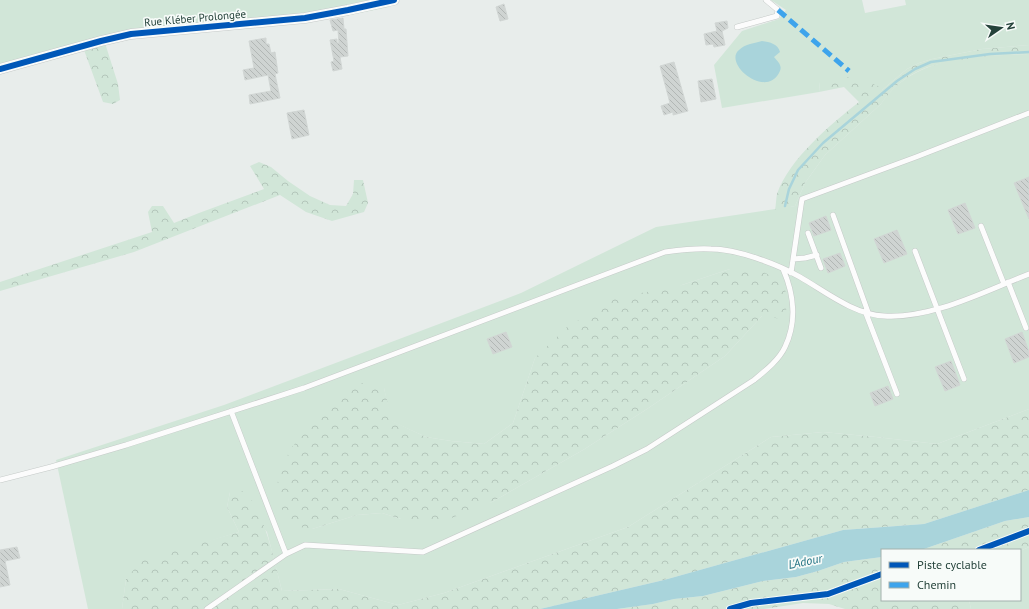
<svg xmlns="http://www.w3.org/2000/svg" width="1029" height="609" font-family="'PT Sans',sans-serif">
	<defs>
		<pattern id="forest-crowns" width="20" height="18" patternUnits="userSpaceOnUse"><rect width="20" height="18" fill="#d1e6d8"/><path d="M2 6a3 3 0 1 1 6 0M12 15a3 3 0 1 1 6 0" fill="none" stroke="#b3c6ba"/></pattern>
		<pattern id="building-back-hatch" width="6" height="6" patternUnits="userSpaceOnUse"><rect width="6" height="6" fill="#cfd4d2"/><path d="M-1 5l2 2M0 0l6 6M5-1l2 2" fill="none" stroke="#b2b7b5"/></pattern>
	</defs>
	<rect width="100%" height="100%" fill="#e8edeb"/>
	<path fill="#d1e6d8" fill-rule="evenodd" d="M0 0H388L389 7 350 15 130 36 0 73Z
		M771 0H862L865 13 906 5 905 0H1029V45L982 49 932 59 919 63 907 69 882 90 820 82 819 92 722 108 714 65 742 31 779 19 786 10Z
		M1029 54V409L937 444 876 437 823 432 771 437 628 527 444 593 398 605 339 589 282 591 267 532 230 492 227 507 239 532 200 544 126 579 122 609H88L56 460 224 405 521 293 656 227 795 206 805 183 825 155 881 104C913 55 977 56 1029 54ZM730 269 762 316 725 356 647 409 583 450 492 502 401 519 382 513 357 515 312 529 384 388 391 421 426 437 451 441 484 444 513 423 535 358 682 285Z
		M1029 547V609H971L969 600H1020V551Z"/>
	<path fill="url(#forest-crowns)" d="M105 43 118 84 120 100 113 104 103 102 84 50Z
		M1029 45V54C1000 55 971 57 943 63 937 65 929 66 923 69 906 76 891 89 881 104L825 155 805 183 795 206 775 210C776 205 776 199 777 194 789 159 831 124 859 102L844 87 819 92 820 82 849 77 859 78 880 87 882 90 907 69 919 63 932 59 982 49Z
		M259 162 271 167 288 181 310 196 330 205 346 206 353 194 354 180H363L368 203 364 212 332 221 306 212 280 195 134 252 0 291V282L152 232 148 212 152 206H163L174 223 199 213 264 189 250 166Z
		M730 269 762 271 783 283C788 299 790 304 782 319L762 316 725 356 647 409 583 450 492 502 434 525 401 519 382 513 357 515 312 529 293 526 282 510 277 484 290 449 353 381 384 388 392 421 426 437 451 441 484 444 513 423 535 358 567 327 616 298 682 285Z
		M1029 409V490L924 524 843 530 664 580 540 609H122L126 579 142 560 239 532 227 507 230 492 246 491C267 521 273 556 282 591L339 589 398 605 444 593 628 527 771 437 823 432 876 437 937 444Z
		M1029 517V547L1020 551 921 550 1005 521Z
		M882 557V600H969L971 609H845L829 604 803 603 764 609H617L653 604 674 599 703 596 763 581 796 577 818 571 844 562Z"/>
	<path fill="#a9d4db" d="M762 41C770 42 778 44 780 52L774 57C779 63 783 66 779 73 765 99 723 63 739 50 745 44 755 43 762 41Z
		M1029 490V517L1005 521 921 550H882V557L844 562 818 571 796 577 763 581 703 596 674 599 653 604 617 609H540L664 580 843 530 924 524Z"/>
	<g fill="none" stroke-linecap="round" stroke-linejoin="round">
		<path stroke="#a9d4db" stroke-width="2.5" d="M785 206 789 189 798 170 823 143 897 81 915 69 931 62 990 54 1029 52"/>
	</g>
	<path fill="url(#building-back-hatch)" stroke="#d1d6d4" d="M504 4 508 19 500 21 496 7Z
		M343 18 344 29H346L348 56 340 57 342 69 333 71 331 62 334 61 330 40 337 39V43H339L338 30 333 31 330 20Z
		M727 21 728 28 722 31 725 45 714 47 713 44 706 45 704 34 717 31 715 23Z
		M266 38V44H269L271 53 275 52 278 73 275 74 280 98 250 104 249 95 271 91 268 75 245 80 243 70 254 68 249 41Z
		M674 62 688 111 673 115V112L664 115 661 106 670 103 660 66Z
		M712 79 716 99 701 102 698 81Z
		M304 110 309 135 292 139 287 113Z
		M1029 177V219L1014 183Z
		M965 203 975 228 958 234 948 210Z
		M826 216 831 230 814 236 809 223Z
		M897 230 907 254 884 263 874 239Z
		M840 253 845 266 828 273 823 259Z
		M506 332 512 347 493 354 487 339Z
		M1022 332 1029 352V357L1014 363 1005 339Z
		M951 361 960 385 945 391 935 367Z
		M888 386 893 399 875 406 870 393Z
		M17 547 20 558 5 561 10 585 0 587V550Z"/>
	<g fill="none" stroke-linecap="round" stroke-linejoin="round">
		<defs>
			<path id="lane" d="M737 27 777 16 778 10 766 0
				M833 215 868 312
				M981 226 1004 284
				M808 233 821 268
				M915 251 964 379
				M793 259 805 258 817 255
				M791 273 802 199 916 157 1029 113
				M1008 282 1026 328
				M865 311 897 394
				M231 411 286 554 305 545 423 552 613 466 647 449 754 380C765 371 779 360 785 347 797 322 794 294 783 269
				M0 480 51 467 126 445 304 388 665 252C680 250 696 248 711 249 737 249 777 264 800 277 826 292 853 314 884 316 932 319 985 291 1029 274
				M207 609 286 554"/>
			<path id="street" d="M0 69 101 41 131 34 305 18 348 10 394 0"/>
		</defs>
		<use href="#lane" stroke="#c5cac8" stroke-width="6"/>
		<use href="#street" stroke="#c5cac8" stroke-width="11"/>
		<use href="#lane" stroke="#fcfcfc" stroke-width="5"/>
		<use href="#street" stroke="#fcfcfc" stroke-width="10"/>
		<path stroke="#3ea4ec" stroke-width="5" stroke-dasharray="10 5" stroke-linecap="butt" d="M778 10 849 71"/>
		<defs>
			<path id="cycleway" d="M0 69 101 41 131 34 305 18 348 10 394 0
				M979 550 1029 531
				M730 609 751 603 828 594 882 574"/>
		</defs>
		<use href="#cycleway" stroke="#f7fbf9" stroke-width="8"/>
		<use href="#cycleway" stroke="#0057b8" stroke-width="6"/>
	</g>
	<g text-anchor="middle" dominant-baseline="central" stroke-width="3.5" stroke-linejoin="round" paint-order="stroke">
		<g font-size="11" fill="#24423a" stroke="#f7fbf9">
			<text transform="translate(195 18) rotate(-5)">Rue Kléber Prolongée</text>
		</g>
		<g font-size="12" font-style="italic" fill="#1c6f80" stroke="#f7fbf9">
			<text transform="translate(805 561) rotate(-12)">L'Adour</text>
		</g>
	</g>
	<rect x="881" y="549" width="140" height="52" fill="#f7fbf9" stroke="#a3b1ad"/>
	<rect x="889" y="562" width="20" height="6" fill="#0057b8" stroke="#a3b1ad"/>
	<text x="917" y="569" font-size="12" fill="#24423a">Piste cyclable</text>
	<rect x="889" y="582" width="20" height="6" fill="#3ea4ec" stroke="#a3b1ad"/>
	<text x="917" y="589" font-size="12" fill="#24423a">Chemin</text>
	<g transform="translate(1001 28) rotate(77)" stroke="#f7fbf9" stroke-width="3" paint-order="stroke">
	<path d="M0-3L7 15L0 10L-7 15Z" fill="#24423a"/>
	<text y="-6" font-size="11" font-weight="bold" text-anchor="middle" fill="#24423a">N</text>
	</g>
</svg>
